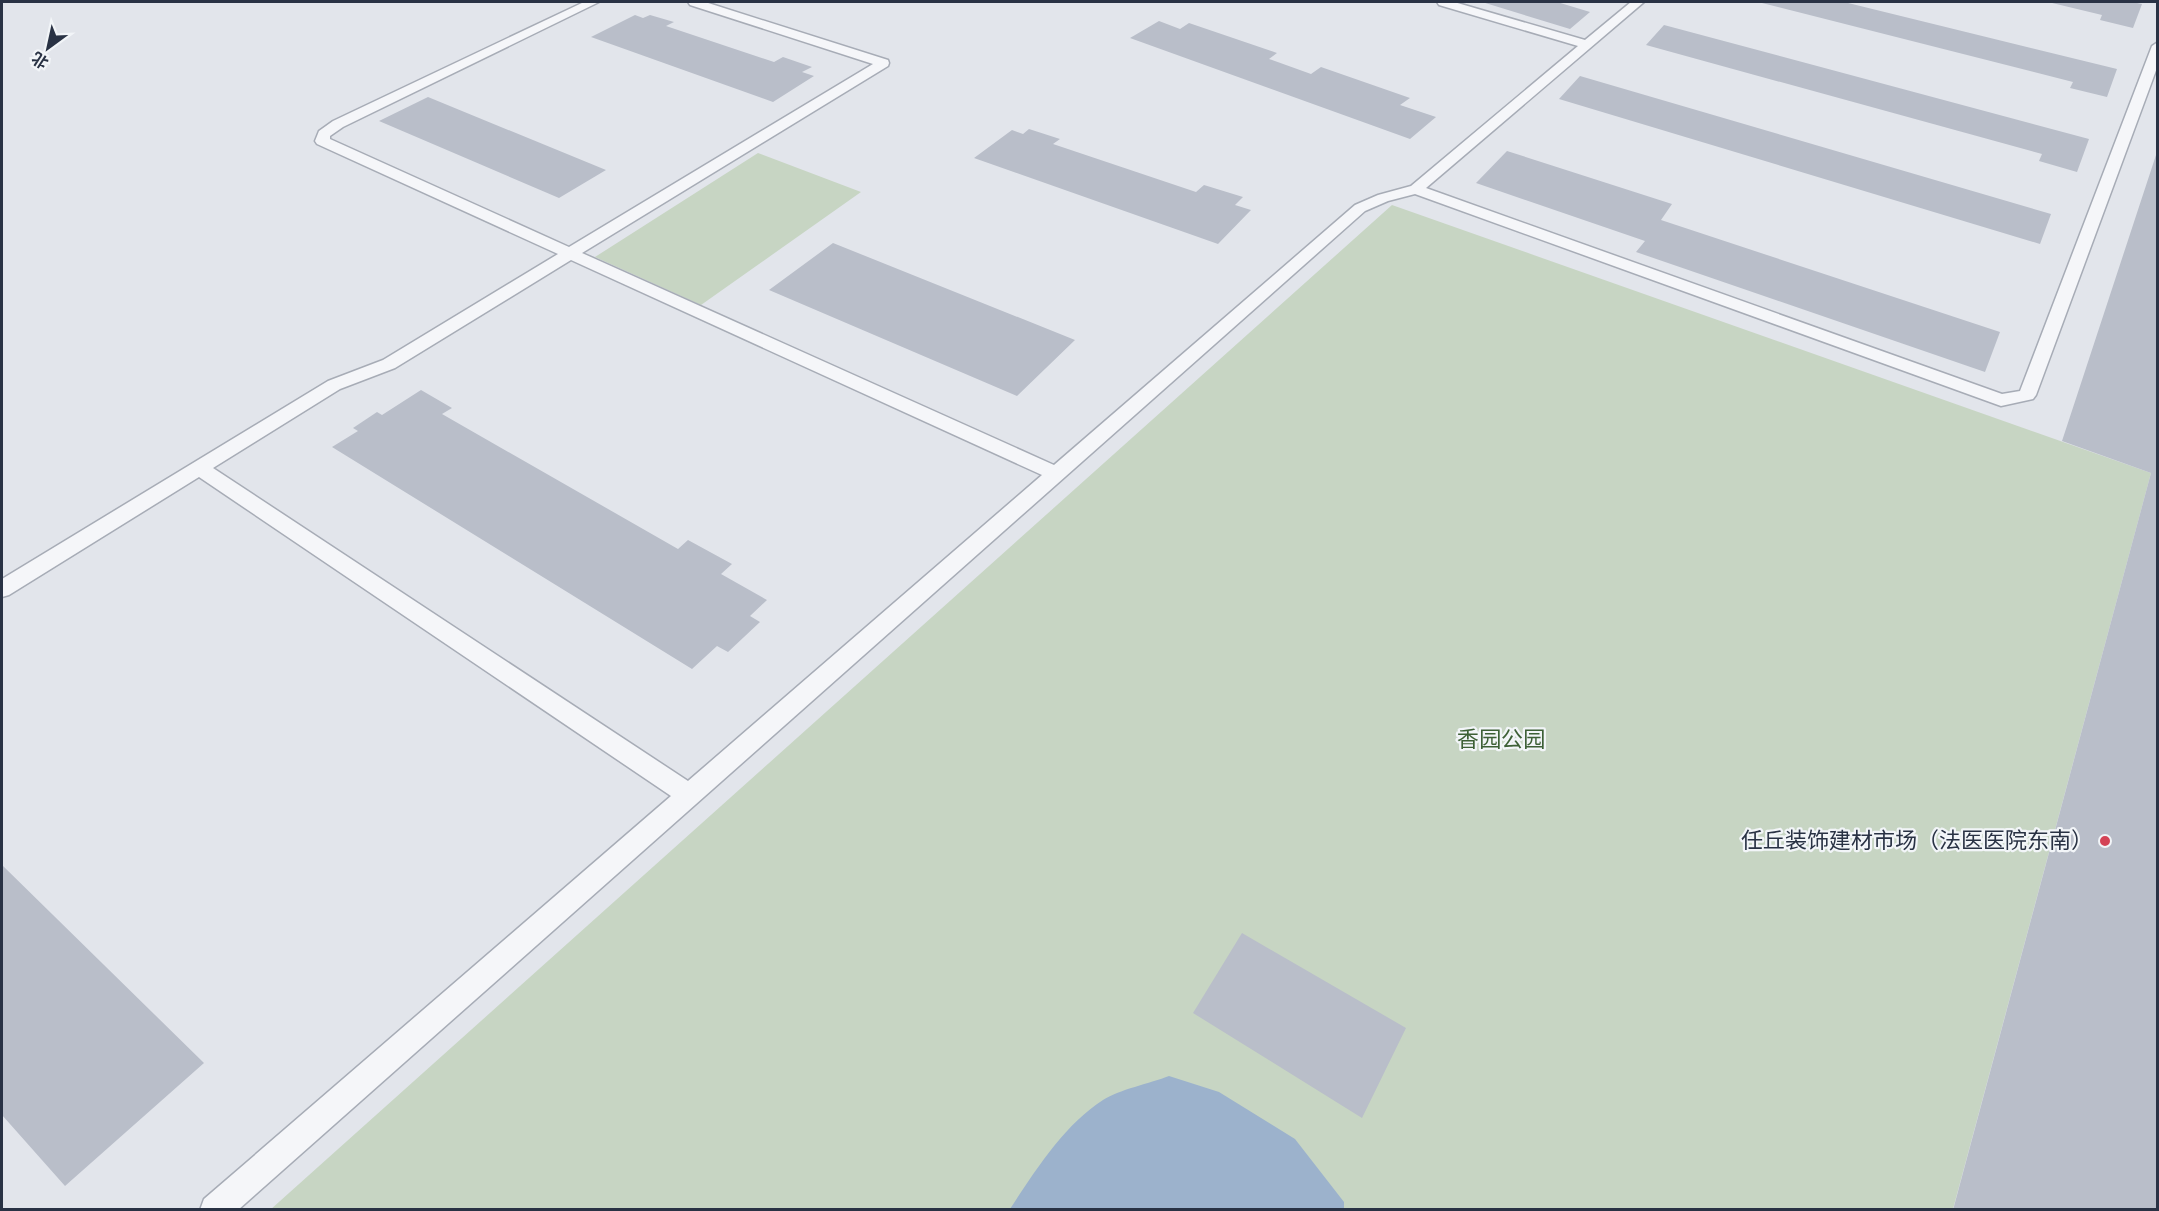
<svg xmlns="http://www.w3.org/2000/svg" width="2159" height="1211" font-family="Karla,'Noto Sans SC',sans-serif">
	<rect width="100%" height="100%" fill="#e2e5eb"/>
	<path fill="#c7d5c3" d="M758 153 861 192 701 305 595 257Z
		M1392 205 2151 473 1953 1209 270 1210Z"/>
	<path fill="#9cb2cc" d="M1169 1076 1219 1092 1295 1139 1344 1202V1209H1010C1035 1171 1064 1125 1103 1100 1118 1090 1151 1083 1169 1076Z"/>
	<path fill="#b9bec9" d="M1482 2H1557L1590 12 1570 29Z
		M1758 2H1844L2117 69 2107 97 2070 88 2073 82Z
		M2048 2H2132L2142 4 2133 28 2100 20 2102 15Z
		M635 15 643 18 650 15 674 22 666 26 774 62 783 57 812 67 802 72 814 76 773 102 591 37Z
		M1159 21 1180 29 1189 23 1277 53 1269 59 1311 74 1321 67 1410 98 1400 105 1436 117 1410 139 1130 38Z
		M1664 25 2089 139 2077 172 2039 161 2042 154 1646 45Z
		M1580 76 2051 214 2040 244 1559 99Z
		M428 97 606 170 559 198 379 121Z
		M1029 129 1060 139 1053 144 1196 192 1204 185 1243 197 1235 205 1251 210 1218 244 974 158 1012 130 1023 134Z
		M1507 151 1672 204 1661 220 2000 332 1985 372 1636 252 1645 241 1476 183Z
		M2157 152 2158 1210H1953L2151 473 2062 441Z
		M833 243 1075 340 1017 396 769 290Z
		M421 390 452 408 442 414 678 549 688 540 732 564 721 574 767 600 750 616 760 622 728 652 717 646 692 669 332 447 358 431 353 428 377 412 382 415Z
		M2 865 204 1063 65 1186 2 1115Z
		M1242 933 1406 1028 1362 1118 1193 1013Z"/>
	<g fill="none" stroke-linecap="round" stroke-linejoin="round">
		<defs>
			<path id="lane" d="M584 2H599L343 127 330 136V139L569 247 873 64 690 5 688 2H705L888 60 889 63 888 66 582 253 1054 465 1355 205 1378 195 1411 186 1578 46 1439 5 1437 2H1454L1585 40 1631 2H1644L1426 188 2002 394 2020 391 2152 46 2158 42V65L2036 395 2033 399 2001 406 1415 194 1388 201 1365 211 238 1210H200L204 1199 671 796 199 477 9 595 2 597V579L328 381 383 360 558 254 317 144 315 141 319 131 333 121ZM571 260 1042 475 688 781 213 468 340 389 395 368Z"/>
		</defs>
		<use href="#lane" stroke="#a7acb6" stroke-width="3"/>
		<use href="#lane" fill="#f5f6f9" fill-rule="evenodd"/>
	</g>
	<circle fill="#d44356" stroke="#f2f5f8" stroke-width="2" cx="2105" cy="841" r="6"/>
	<g text-anchor="middle" dominant-baseline="central" stroke-width="4.5" stroke-linejoin="round" paint-order="stroke">
		<g font-size="22" fill="#3d6036" stroke="#f2f5f8">
			<text x="1501" y="740">香园公园</text>
		</g>
		<g font-size="22" fill="#293244" stroke="#f2f5f8" text-anchor="end">
			<text x="2093" y="841">任丘装饰建材市场（法医医院东南）</text>
		</g>
	</g>
	<rect width="2159" height="1211" fill="none" stroke="#293244" stroke-width="6"/>
	<g transform="translate(48 48) rotate(213)" stroke="#f2f5f8" stroke-width="4.5" paint-order="stroke">
	<path d="M0-4.5L10 22L0 15L-10 22Z" fill="#293244"/>
	<text y="-9" font-size="16" font-weight="bold" text-anchor="middle" fill="#293244">北</text>
	</g>
</svg>
